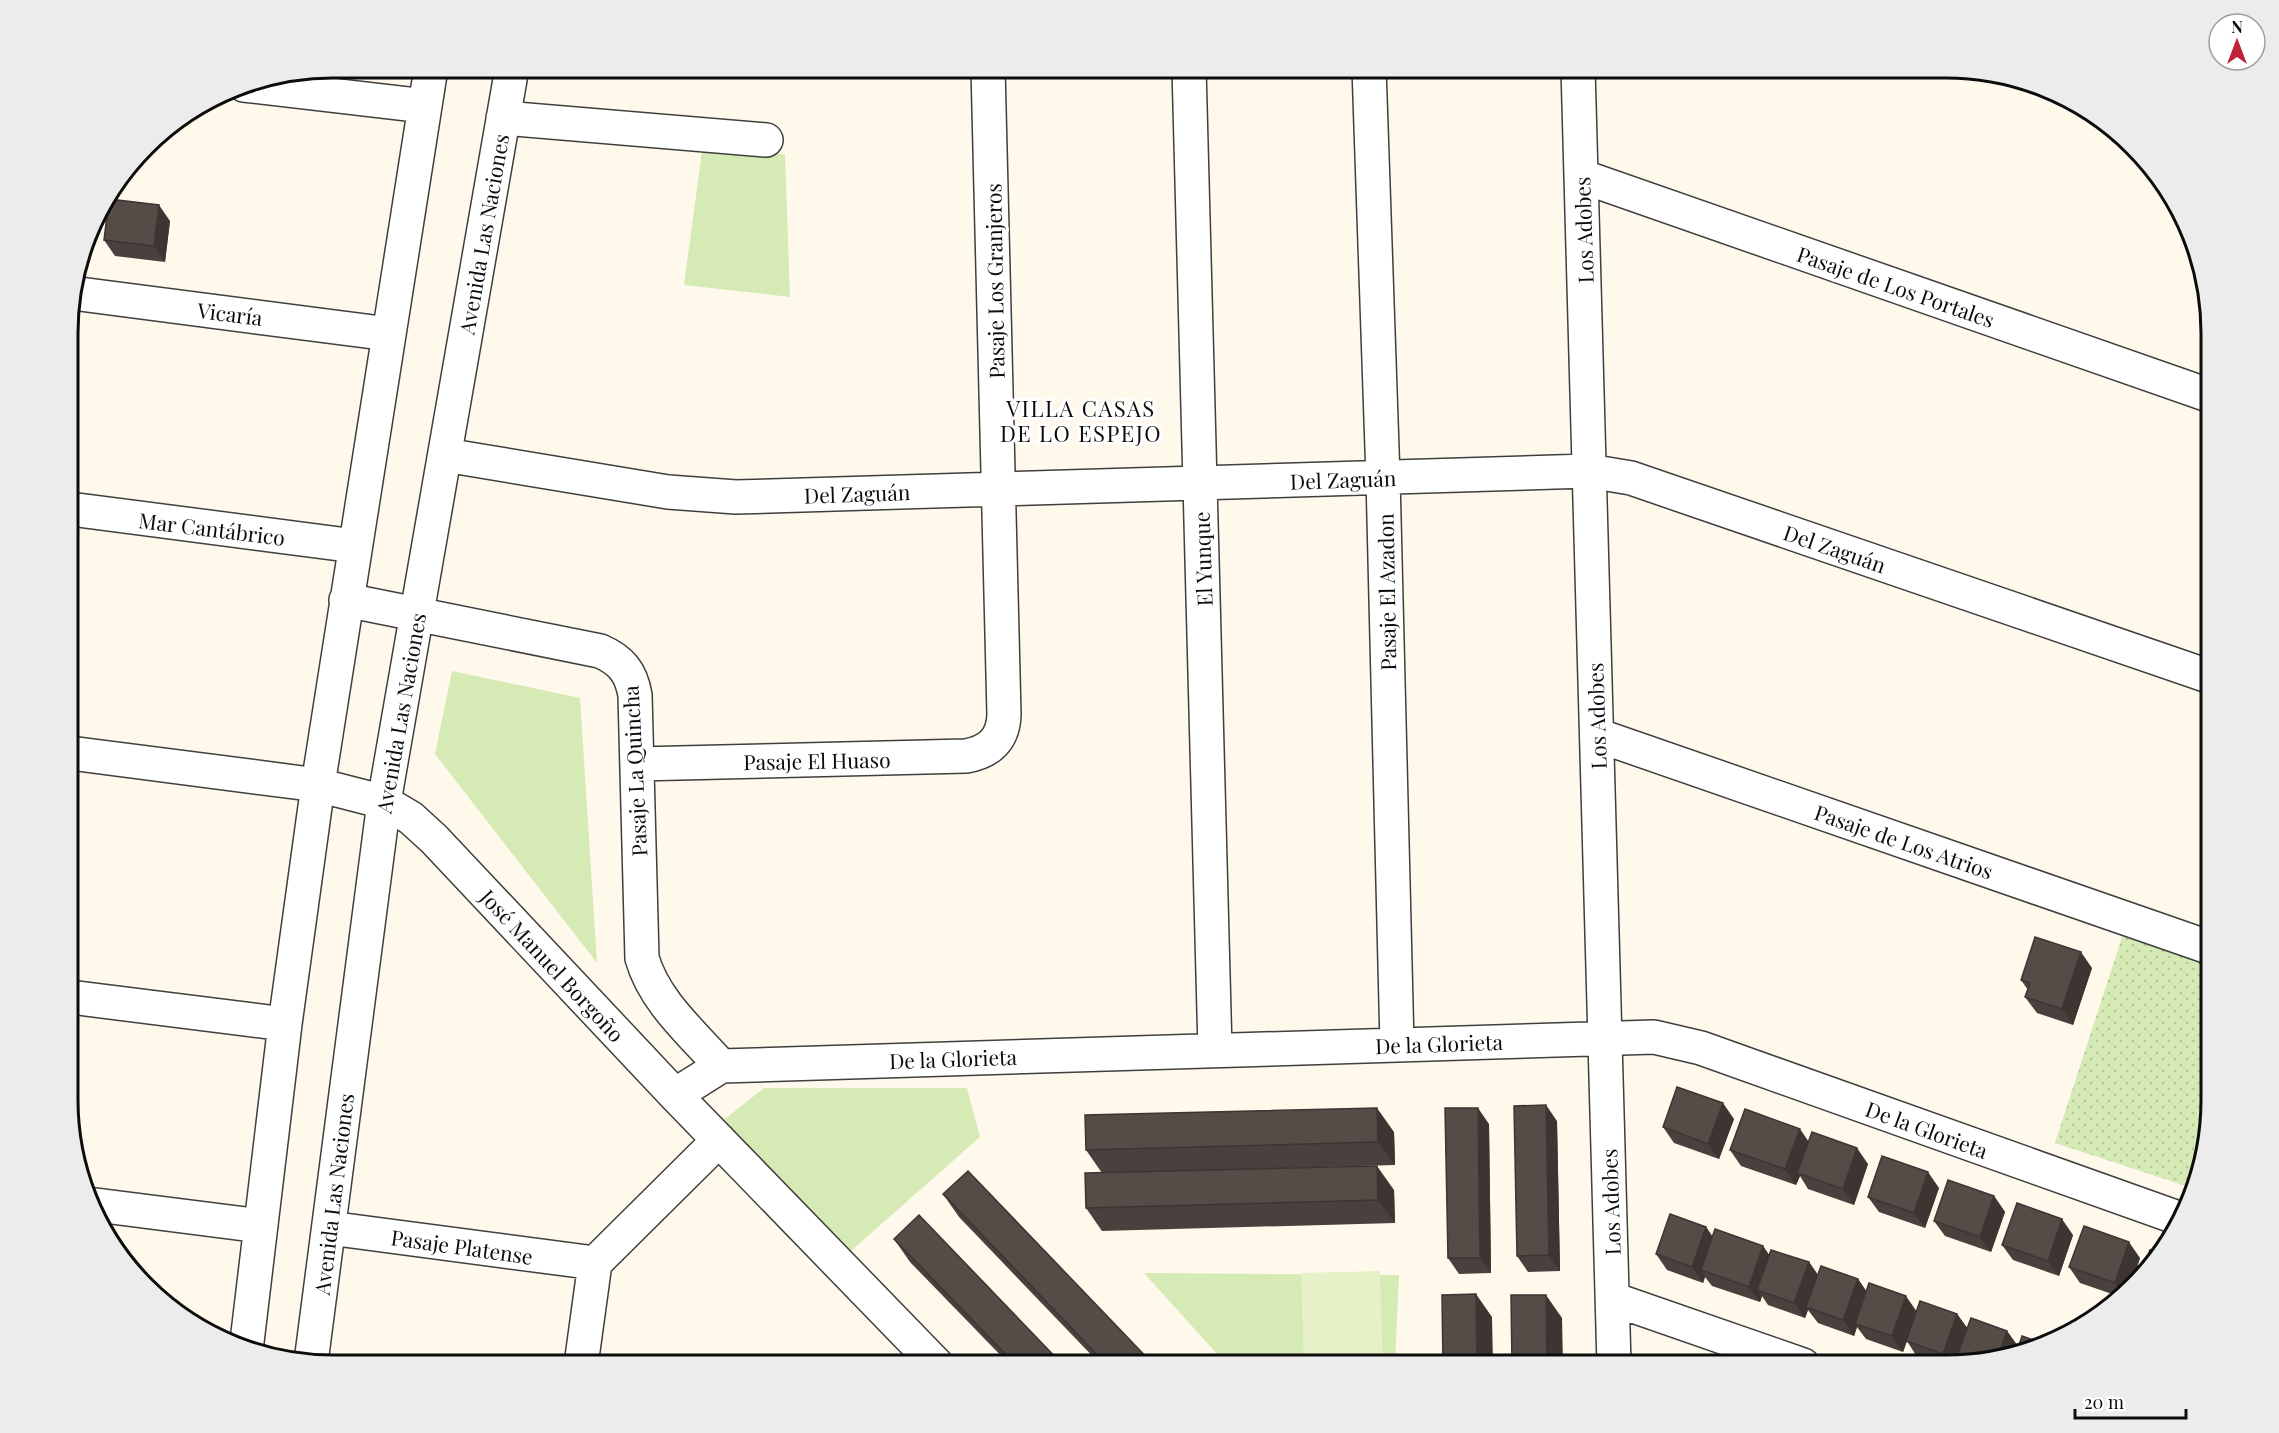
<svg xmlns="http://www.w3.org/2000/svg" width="2279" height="1433" font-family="'Playfair Display',serif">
	<defs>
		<pattern id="park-dots" width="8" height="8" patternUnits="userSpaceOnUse" patternTransform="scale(1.5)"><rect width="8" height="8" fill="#d6eab5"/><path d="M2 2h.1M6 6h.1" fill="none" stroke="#b6c89a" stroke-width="1.8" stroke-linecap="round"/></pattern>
	</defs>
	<rect width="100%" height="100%" fill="#fff9eb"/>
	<path fill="#d6eab5" d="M702 151 785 154 790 297 684 285Z
		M452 671 580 698 597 963 435 754Z
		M764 1088H967L980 1137 844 1257 721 1122Z
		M1144 1273 1399 1275 1395 1365H1227Z"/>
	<path fill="url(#park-dots)" d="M2124 931 2211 958V1117L2195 1189 2055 1143Z"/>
	<path fill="#e6f1c7" d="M1380 1271 1383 1365H1304L1301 1273Z"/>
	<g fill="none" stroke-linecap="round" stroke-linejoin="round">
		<defs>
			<path id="minor" d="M1189 68 1215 1050
				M1369 68 1383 478 1397 1045
				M1578 68 1614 1365
				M244 85 425 106
				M503 118 766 140
				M1581 176 2211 396
				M72 293 389 334
				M445 455 668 492 736 497 1555 472 1589 471 1631 478 2211 677
				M70 509 355 546
				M346 600 600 651C621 660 631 672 635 695L642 958C654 1001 692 1033 721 1066
				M1597 735 2211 948
				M70 753 318 785 384 802 411 818 434 839 675 1095 937 1365
				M637 764 966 756C989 752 1003 740 1004 715L988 68
				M70 997 285 1024
				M675 1095 721 1066 1654 1037 1701 1048 2181 1219
				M96 1205 261 1226
				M329 1228 595 1263
				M1613 1299 1803 1365
				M246 1350 285 1024 318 785 431 68
				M311 1362 384 802 512 68
				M581 1365 595 1263 719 1140"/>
		</defs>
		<use href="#minor" stroke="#3f3f3f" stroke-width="36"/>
		<use href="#minor" stroke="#fff" stroke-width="33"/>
	</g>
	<path fill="#49413e" d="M170 221 165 262 115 256 104 240Z
		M2092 968 2073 1025 2037 1013 2025 997 2028 990 2021 980Z
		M1734 1119 1719 1159 1674 1143 1663 1127Z
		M1557 1121 1560 1271 1528 1272 1517 1256Z
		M1489 1124 1491 1273 1459 1274 1448 1258Z
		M1394 1132 1395 1165 1142 1172 1394 1190 1395 1223 1102 1231 1086 1208 1102 1173 1086 1150Z
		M1809 1141 1868 1164 1854 1205 1808 1189 1800 1176 1796 1185 1741 1166 1730 1150Z
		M1939 1188 1925 1228 1879 1212 1868 1197Z
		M943 1194 1154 1365H1101L959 1217Z
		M1994 1196 2005 1212 1991 1252 1945 1236 1934 1221Z
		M1706 1227 1712 1236 1763 1246 1769 1255 1809 1262 1818 1275 1858 1279 1866 1291 1916 1311 1957 1314 1967 1328 2007 1331 2018 1346 2039 1342 1963 1365H1961L1957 1360 1955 1365H1941L1917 1357 1907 1341 1903 1352 1866 1339 1857 1327 1854 1336 1818 1323 1808 1310 1805 1318 1768 1305 1762 1296 1760 1302 1712 1286 1705 1277 1703 1283 1667 1270 1656 1254Z
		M2073 1235 2059 1276 2013 1260 2002 1245Z
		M894 1239 1063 1365H1010L910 1262Z
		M2140 1258 2133 1279 2115 1295 2080 1283 2069 1267Z"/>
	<path fill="#3c3532" d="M159 205 170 221 165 262 154 246Z
		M70 324 77 335 72 375 70 372Z
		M2081 952 2092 968 2073 1025 2062 1009Z
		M1723 1103 1734 1119 1719 1159 1708 1144Z
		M1546 1105 1557 1121 1560 1271 1549 1255Z
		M1377 1108 1394 1132 1395 1165 1378 1142Z
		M1478 1108 1489 1124 1491 1273 1480 1258Z
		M1800 1129 1811 1145 1797 1173 1800 1176 1796 1185 1785 1169Z
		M1857 1148 1868 1164 1854 1205 1843 1189Z
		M1377 1166 1394 1190 1395 1223 1378 1200Z
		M1928 1172 1939 1188 1925 1228 1914 1213Z
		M1994 1196 2005 1212 1991 1252 1980 1237Z
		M2062 1219 2073 1235 2059 1276 2048 1261Z
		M1706 1227 1717 1243 1701 1270 1705 1277 1703 1283 1692 1267Z
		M2129 1242 2140 1258 2133 1279 2120 1291 2115 1283Z
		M1763 1246 1774 1262 1757 1290 1762 1296 1760 1302 1749 1287Z
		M1809 1262 1820 1278 1806 1307 1808 1310 1805 1318 1794 1303Z
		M1858 1279 1869 1295 1855 1324 1857 1327 1854 1336 1843 1320Z
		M1476 1294 1492 1317 1493 1365H1477Z
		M1546 1295 1562 1318 1563 1365H1547Z
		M1906 1296 1917 1312 1903 1352 1892 1336Z
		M1957 1314 1968 1329 1956 1358 1957 1360 1955 1365H1951L1943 1354Z
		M2007 1331 2018 1347V1348L1999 1354Z"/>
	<path fill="#554c48" stroke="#3c3532" stroke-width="1.5" d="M109 199 159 205 154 246 104 240Z
		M2035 937 2081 952 2062 1009 2025 997 2030 983 2021 980Z
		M1677 1087 1723 1103 1708 1144 1663 1127Z
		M1546 1105 1549 1255 1517 1256 1514 1106Z
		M1377 1108 1378 1142 1086 1150 1085 1115Z
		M1445 1108H1478L1480 1258H1448Z
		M1745 1109 1800 1129 1785 1169 1730 1150Z
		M1812 1132 1857 1148 1843 1189 1797 1173Z
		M1882 1156 1928 1172 1914 1213 1868 1197Z
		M1377 1166 1378 1200 1086 1208 1085 1173Z
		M968 1171 1154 1365H1107L943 1194Z
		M1948 1180 1994 1196 1980 1237 1934 1221Z
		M2017 1203 2062 1219 2048 1261 2002 1245Z
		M1670 1214 1706 1227 1692 1267 1656 1254Z
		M919 1215 1063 1365H1016L894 1239Z
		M2084 1226 2129 1242 2115 1283 2069 1267Z
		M1715 1229 1763 1246 1749 1287 1701 1270Z
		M1771 1250 1809 1262 1794 1303 1757 1290Z
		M2150 1250 2160 1253 2143 1269Z
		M1821 1266 1858 1279 1843 1320 1806 1307Z
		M1869 1283 1906 1296 1892 1336 1855 1324Z
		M1476 1294 1477 1365H1443L1442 1295Z
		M1511 1295H1546L1547 1365H1512Z
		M1920 1301 1957 1314 1943 1354 1906 1341Z
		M1971 1318 2007 1331 1999 1354 1970 1363 1956 1358Z
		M2022 1336 2039 1342 2018 1348Z"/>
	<g text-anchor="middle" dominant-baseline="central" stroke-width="6" stroke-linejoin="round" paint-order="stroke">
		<g font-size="21" fill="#0c0c0c" stroke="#fff">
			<text transform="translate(1583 230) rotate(-92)">Los Adobes</text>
			<text transform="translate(483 234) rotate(-80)">Avenida Las Naciones</text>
			<text transform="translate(994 281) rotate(-91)">Pasaje Los Granjeros</text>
			<text transform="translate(1896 286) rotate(19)">Pasaje de Los Portales</text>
			<text transform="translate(230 313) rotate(7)">Vicaría</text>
			<text transform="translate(1343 479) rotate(-2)">Del Zaguán</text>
			<text transform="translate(857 493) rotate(-2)">Del Zaguán</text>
			<text transform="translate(212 528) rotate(7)">Mar Cantábrico</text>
			<text transform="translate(1835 548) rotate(19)">Del Zaguán</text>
			<text transform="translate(1202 559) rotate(-92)">El Yunque</text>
			<text transform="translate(1386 592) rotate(-91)">Pasaje El Azadon</text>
			<text transform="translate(400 713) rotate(-80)">Avenida Las Naciones</text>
			<text transform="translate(1596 716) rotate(-92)">Los Adobes</text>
			<text transform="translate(817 760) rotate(-1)">Pasaje El Huaso</text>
			<text transform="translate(634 771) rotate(-93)">Pasaje La Quincha</text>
			<text transform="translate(1904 841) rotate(19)">Pasaje de Los Atrios</text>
			<text transform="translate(553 965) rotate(47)">José Manuel Borgoño</text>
			<text transform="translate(1439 1043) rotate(-2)">De la Glorieta</text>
			<text transform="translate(953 1058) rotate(-2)">De la Glorieta</text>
			<text transform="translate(1927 1129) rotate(20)">De la Glorieta</text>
			<text transform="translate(333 1194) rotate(-83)">Avenida Las Naciones</text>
			<text transform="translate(1610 1202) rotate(-92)">Los Adobes</text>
			<text transform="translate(462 1246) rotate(8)">Pasaje Platense</text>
		</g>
		<g font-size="22" letter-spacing="1.5" fill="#0c0c0c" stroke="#fff">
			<text x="1081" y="408">VILLA CASAS<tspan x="1081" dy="25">DE LO ESPEJO</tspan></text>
		</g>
	</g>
	<path d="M0 0H2279V1433H0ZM333 78H1946A255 255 0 0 1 2201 333V1100A255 255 0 0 1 1946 1355H333A255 255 0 0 1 78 1100V333A255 255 0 0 1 333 78Z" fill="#ececec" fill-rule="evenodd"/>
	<path fill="none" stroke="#0c0c0c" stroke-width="3" d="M333 78H1946A255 255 0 0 1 2201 333V1100A255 255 0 0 1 1946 1355H333A255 255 0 0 1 78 1100V333A255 255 0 0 1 333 78Z"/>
	<g transform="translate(2237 42)"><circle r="28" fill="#ffffff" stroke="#9e9e9e" stroke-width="1.5"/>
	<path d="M0-4.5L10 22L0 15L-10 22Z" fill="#bf2239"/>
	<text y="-9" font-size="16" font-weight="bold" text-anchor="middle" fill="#0c0c0c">N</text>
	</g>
	<path d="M2075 1409v9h111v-9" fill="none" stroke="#0c0c0c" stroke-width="3"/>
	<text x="2084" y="1409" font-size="18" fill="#0c0c0c" stroke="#ffffff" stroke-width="4.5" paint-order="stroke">20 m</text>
</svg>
